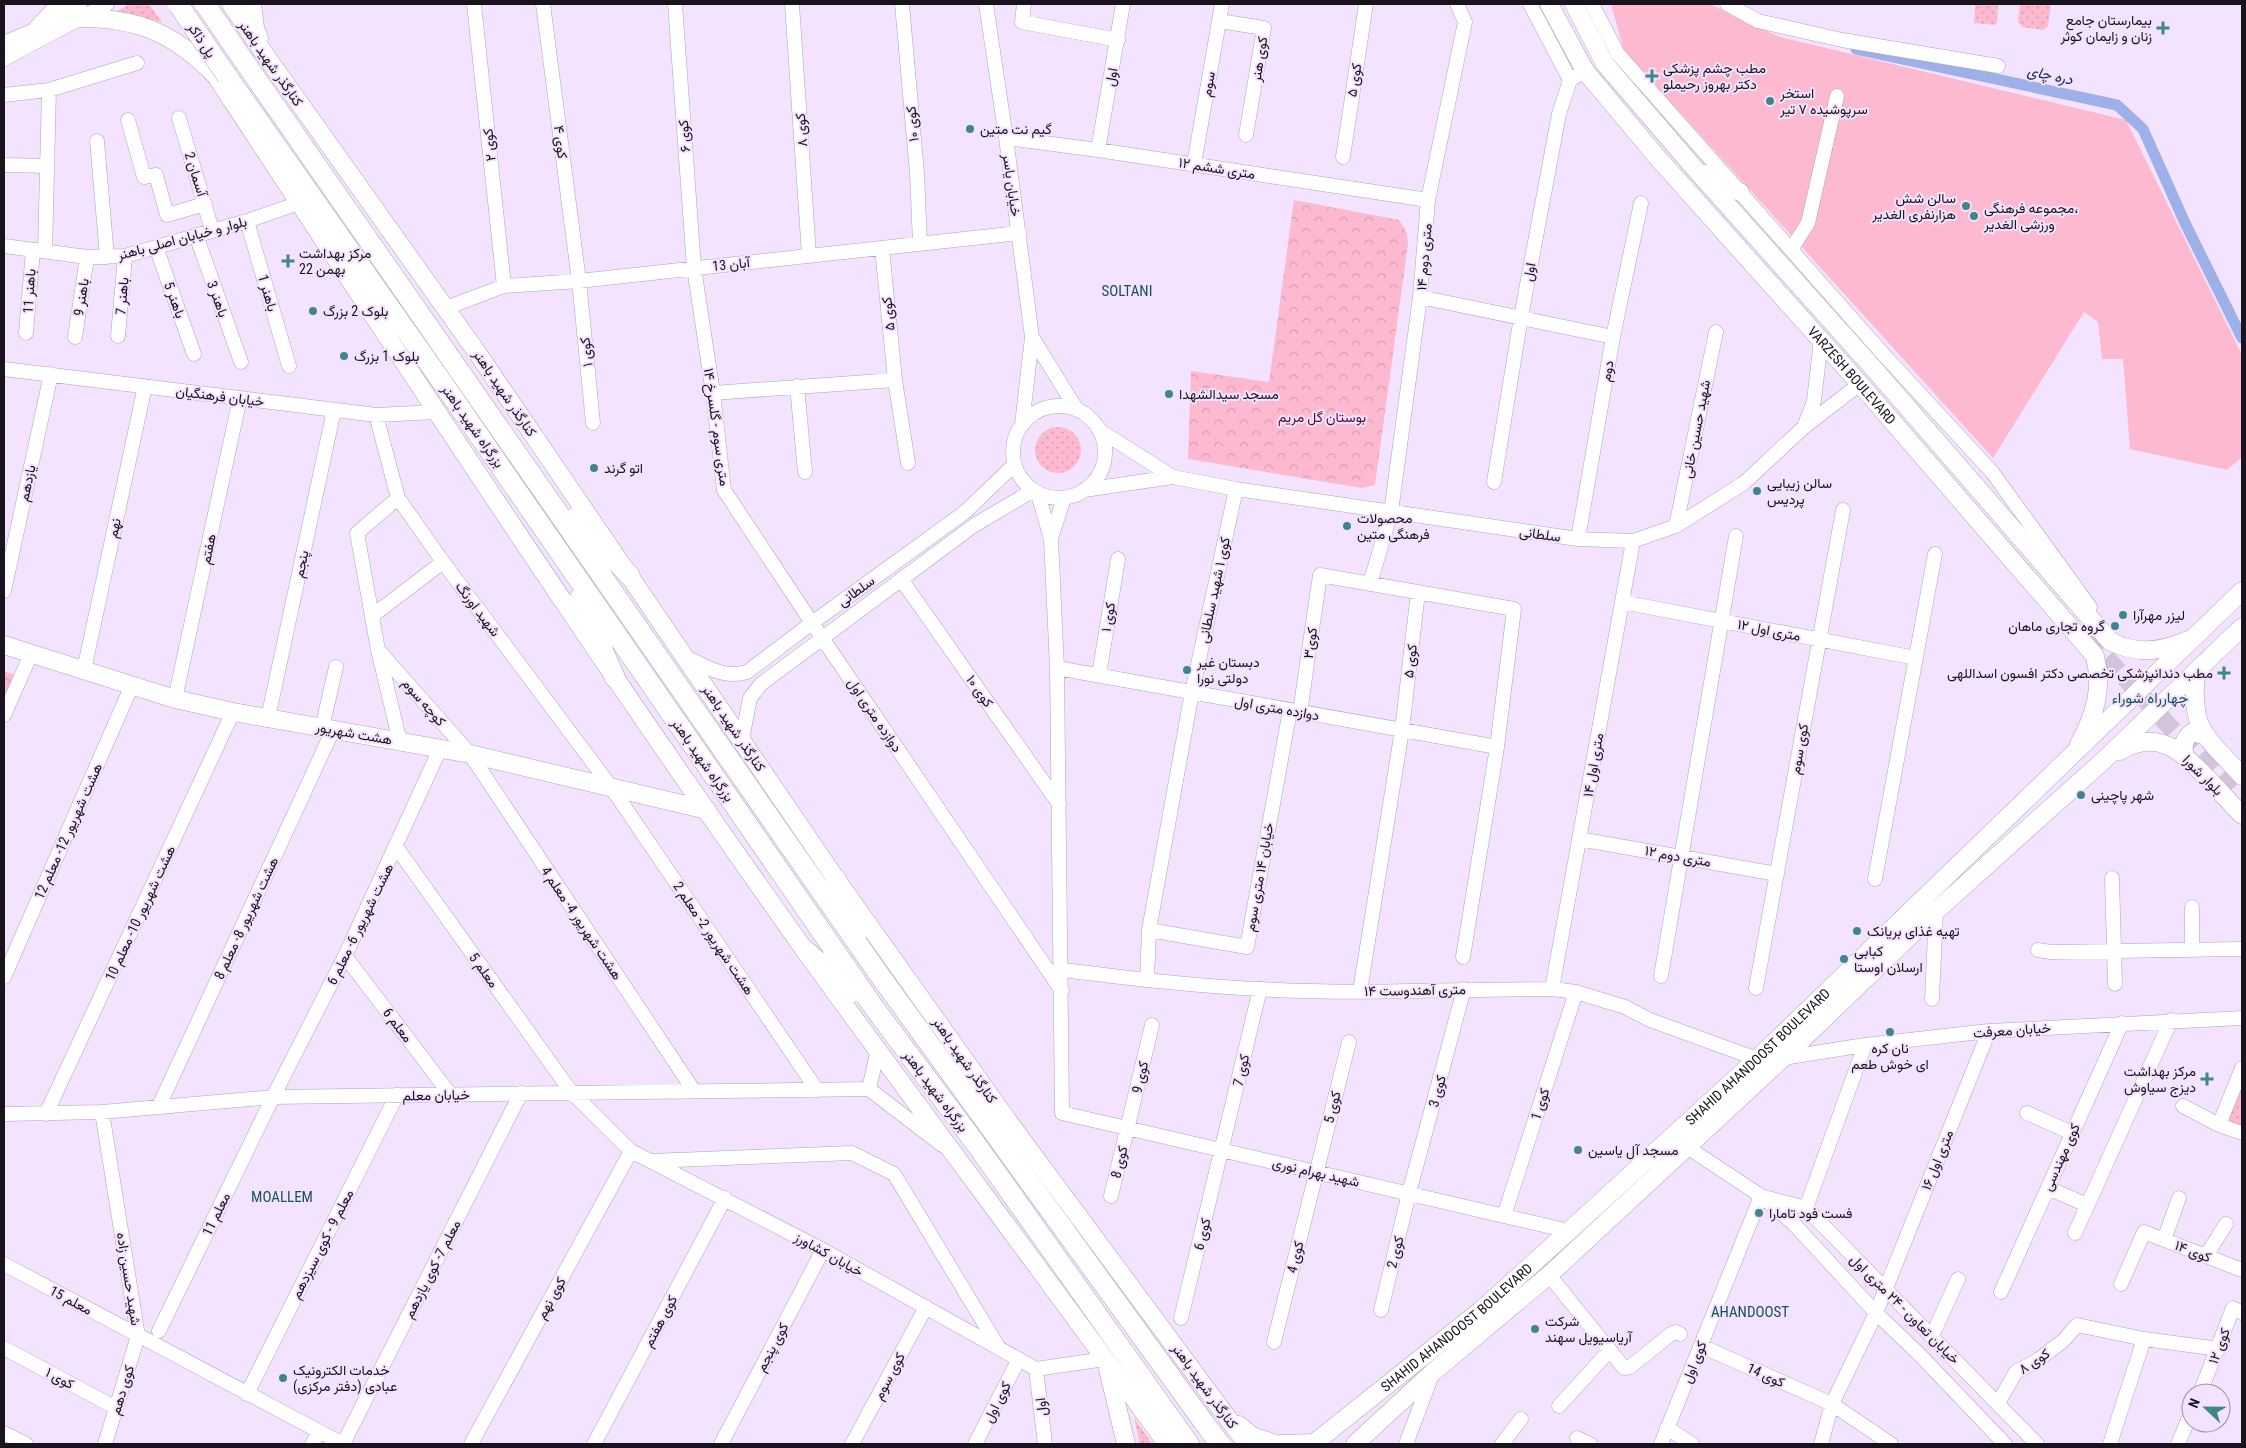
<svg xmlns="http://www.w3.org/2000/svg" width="2246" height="1448" font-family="'Roboto Condensed',Vazirmatn,sans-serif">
	<defs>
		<pattern id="grass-dots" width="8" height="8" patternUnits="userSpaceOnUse" patternTransform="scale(1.25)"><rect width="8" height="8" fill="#fcb9cf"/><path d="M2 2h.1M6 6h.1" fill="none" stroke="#d79eb1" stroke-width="1.8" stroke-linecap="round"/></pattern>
		<pattern id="park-crowns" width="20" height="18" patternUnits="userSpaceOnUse" patternTransform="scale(1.25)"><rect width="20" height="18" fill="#fcb9cf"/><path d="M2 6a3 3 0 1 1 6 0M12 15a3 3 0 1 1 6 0" fill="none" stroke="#d79eb1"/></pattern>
	</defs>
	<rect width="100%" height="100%" fill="#f4e3fe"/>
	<path fill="url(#grass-dots)" d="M129 4H149L162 22 115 13Z
		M1975 4H1998L1997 23 1994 25 1974 23Z
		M2020 4H2051L2048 26 2043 30 2023 27 2018 22Z
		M1035 450a23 23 0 1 1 46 0a23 23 0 1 1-46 0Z
		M2242 1085V1127L2227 1122Z
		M1134 1417 1152 1444H1140Z"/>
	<path fill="url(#park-crowns)" d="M1294 200 1399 220 1407 233 1408 244 1375 485 1362 488 1188 459 1191 371 1269 382Z
		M4 671 15 675 4 697Z"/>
	<path fill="#fcb9cf" d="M1611 4H1710L1780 37 2126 120 2242 355V457L2227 470 2130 449 2123 359H2102L2098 322 2084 312 1993 458 1624 51Z"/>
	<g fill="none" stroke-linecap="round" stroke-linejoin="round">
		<path stroke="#9db1e8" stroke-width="11" d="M1856 49 2117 105 2143 129 2185 223 2242 338"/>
		<path stroke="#d3c4dc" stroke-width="18" stroke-dasharray="18 9" stroke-linecap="butt" d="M2088 638 2210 770
			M2206 752 2242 789"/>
		<defs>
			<path id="minor" d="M474 4 504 286
				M543 4 579 281 593 423
				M675 4 694 268 713 393 724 490 812 623 1062 991
				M792 4 809 255
				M902 4 917 173 920 243
				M986 4 1006 138 1032 337 1022 425
				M1024 4 1022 22 1118 40
				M1530 4 1570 80
				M1592 4 1618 54 1884 355 1992 472 2090 607
				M1727 4 1758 21 1842 40 1998 66
				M1219 21 1264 28 1246 135
				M4 43 51 23 80 4
				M4 59 107 4
				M4 95 49 90 137 63
				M179 118 212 230
				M128 120 144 177 156 175 167 215 205 204
				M1006 138 1098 150 1428 200
				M97 141 107 257
				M1098 150 1123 4
				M1343 157 1366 4
				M1194 164 1222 4
				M4 165 47 166
				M247 221 289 366
				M196 235 241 362
				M4 246 87 257 125 256 247 221 299 203
				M156 247 194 354
				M882 248 895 380 908 463
				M1792 248 1808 223 1837 96
				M45 251 49 90
				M1420 297 1613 337
				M446 308 504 286 579 281 1019 233
				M26 333 33 250
				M118 336 125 256
				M75 337 87 257
				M1032 337 1077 410
				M4 369 376 415 436 412
				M797 386 805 472
				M713 393 895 380
				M1013 452a46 46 0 1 1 92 0a46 46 0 1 1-92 0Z
				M376 415 398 498 443 562 611 787 817 1090
				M1804 427 1814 401 1821 340
				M1099 430 1173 477
				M1494 482 1521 317 1559 114 1570 80 1585 71
				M1084 490 1173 477 1236 489 1578 539 1633 541 1676 526 1744 483 1804 427 1860 384
				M1038 494 1051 539 1057 668 1062 1113 1569 1231
				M398 498 357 533 378 650 400 742
				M1676 526 1716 332
				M1051 538 1064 498
				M1578 539 1613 337 1641 203
				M901 579 1059 804
				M1370 584 1391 512 1420 297 1428 200 1465 22 1457 4
				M4 591 51 374
				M1622 602 1916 658
				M372 616 443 562
				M378 650 470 754 694 1091
				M686 657C707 667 724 679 747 672L812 623 965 512 1014 465
				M1057 668 1497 747
				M84 670 145 386
				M1099 675 1118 559
				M175 699 240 398
				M1300 712 1320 575 1514 609 1497 747 1463 957
				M4 715 31 654
				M268 718 334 410
				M322 728 336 667
				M742 739 750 698 761 684 973 526 1032 491
				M1579 839 1777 874
				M397 848 572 1093 631 1151 823 1250 1036 1369 1105 1359
				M2112 878 2115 984
				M1875 879 1935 554
				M2192 907V950
				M1149 930 1247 947 1290 710
				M2038 950 2051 952 2242 949
				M345 956 450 1094
				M1062 970C1128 978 1193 986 1259 989 1357 995 1455 989 1552 989L1576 992 1625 1007 1650 1020 1757 1059
				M1661 976 1736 536
				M4 977 132 685
				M1147 980 1149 930 1192 692 1236 489
				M1756 988 1843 510
				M1552 989 1633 541
				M1360 991 1402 730 1418 592
				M1932 999 1936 911
				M1783 1058 1865 1045 1989 1031 2242 1018
				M869 1089 942 1145
				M869 1089 878 1049
				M159 1106 333 730
				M2183 1106 2219 1125 2242 1133
				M102 1112 138 1336 105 1444
				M2027 1113 2072 1133
				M4 1114 102 1112 273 1097 869 1089
				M46 1114 233 712
				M2219 1125 2242 1068
				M1687 1147 1761 1196 1794 1224 1876 1313 1919 1354 2005 1444
				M651 1161 852 1153 894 1174 999 1348
				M2048 1188 2087 1205
				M1111 1196 1152 1025
				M1764 1197 1806 1208 2037 1444
				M1806 1208 1865 1045
				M1504 1216 1576 992
				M2075 1233 2171 1020
				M2164 1240 2179 1198
				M2206 1256 2226 1224
				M4 1264 343 1444
				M1549 1275 1624 1368 1630 1367 1671 1334 1676 1332 1680 1334
				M2121 1284 2144 1232 2242 1270
				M2001 1292 2122 1023
				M1381 1310 1409 1193 1464 989
				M1181 1318 1260 989
				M159 1331 273 1097 345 956 440 749
				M1932 1336 1958 1279
				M1274 1342 1349 1042
				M1701 1346 1832 1404 1891 1444
				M4 1348 116 1408
				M1036 1369 1045 1444
				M2200 1393 2233 1308 2242 1313
				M247 1394 397 1095
				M1998 1403 2016 1372 2038 1360 2063 1341 2077 1325 2144 1339 2219 1349
				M1559 1406 1610 1350
				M1667 1428 1692 1444
				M4 1433 26 1444
				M1577 1438 1590 1444
				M312 1444 319 1432
				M343 1444 521 1093
				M471 1444 631 1151
				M594 1444 725 1198
				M721 1444 823 1250
				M852 1444 926 1307
				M975 1444 1019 1359
				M1406 1444 1432 1375
				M1502 1444 1521 1419
				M1661 1444 1761 1196
				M1821 1444 1832 1404 1876 1313 1989 1031
				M2110 1444 2144 1339
				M2178 1444 2191 1413"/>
			<g id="major">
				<path d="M231 4 268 59 476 351 836 879 1008 1121 1247 1444"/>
				<path d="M252 4 255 28 259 38"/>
				<path id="s1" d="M1549 4 1585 71 1657 157 1860 384 2095 656C2103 689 2095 715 2079 744"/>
				<path d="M1574 4 1605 64 1696 170 1875 370 2110 641C2136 655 2161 652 2188 640"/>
				<path d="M81 18C139 18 175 34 216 76"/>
				<path d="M37 29 61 4"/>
				<path d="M218 79C410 372 602 666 806 952 925 1117 1048 1279 1167 1444"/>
				<path d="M1704 174 1740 192"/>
				<path d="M4 645 175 699 233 712 470 754 707 810"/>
				<path d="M2196 672C2190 731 2205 735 2242 776"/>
				<path d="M2120 751C2158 728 2181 751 2207 778 2219 790 2230 803 2242 815"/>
				<path d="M2184 754C2183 744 2184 738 2193 732L2204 735"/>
				<path d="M1108 1369 1126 1444"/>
				<path d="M1239 1425 1252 1436 1276 1444"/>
				<path d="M1282 1444 1314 1443"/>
				<path id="s2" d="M1313 1444 1480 1311 1569 1231 1757 1059 2242 591"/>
				<path d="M1355 1444 1432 1373 1549 1275 1783 1058 1936 911 2104 760 2242 627"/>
			</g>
			<path id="highway" d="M246 64 878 973 1205 1424
				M227 76 440 379 875 1009 973 1140 1189 1444
				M574 518 630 576
				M580 598 615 678
				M836 879 859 930
				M806 951 854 992"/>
		</defs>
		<use href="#minor" stroke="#b1a1ba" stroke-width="15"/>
		<use href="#major" stroke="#b1a1ba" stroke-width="19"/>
		<use href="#highway" stroke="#b1a1ba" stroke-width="21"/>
		<use href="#minor" stroke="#fff" stroke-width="14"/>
		<use href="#major" stroke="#fff" stroke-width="18"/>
		<use href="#highway" stroke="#fff" stroke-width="20"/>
		<defs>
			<path id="highway-bridge" d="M178 4 227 76
				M205 4 246 64
				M1205 1424 1220 1444"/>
		</defs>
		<use href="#highway-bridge" stroke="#b1a1ba" stroke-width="21" stroke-linecap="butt"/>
		<use href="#highway-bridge" stroke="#fff" stroke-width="20"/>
	</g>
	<g fill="#3e868c" stroke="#f4e3fe" stroke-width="2">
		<path d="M2160.5 20.5h5v5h5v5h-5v5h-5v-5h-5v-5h5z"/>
		<path d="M1649.5 68.5h5v5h5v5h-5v5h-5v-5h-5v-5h5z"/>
		<circle cx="1770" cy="101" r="5"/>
		<circle cx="970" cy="129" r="5"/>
		<circle cx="1966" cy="206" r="5"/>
		<circle cx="1974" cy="216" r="5"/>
		<path d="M285.5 253.5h5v5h5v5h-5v5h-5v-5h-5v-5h5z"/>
		<circle cx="313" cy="311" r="5"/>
		<circle cx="344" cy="356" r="5"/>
		<circle cx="1169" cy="394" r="5"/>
		<circle cx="594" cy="468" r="5"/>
		<circle cx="1757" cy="491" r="5"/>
		<circle cx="1347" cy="526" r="5"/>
		<circle cx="2123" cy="615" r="5"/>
		<circle cx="2115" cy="626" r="5"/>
		<circle cx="1187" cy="670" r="5"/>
		<path d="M2221.5 665.5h5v5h5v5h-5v5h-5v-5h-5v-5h5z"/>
		<circle cx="2081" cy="795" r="5"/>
		<circle cx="1857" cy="931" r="5"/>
		<circle cx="1844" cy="959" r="5"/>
		<circle cx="1890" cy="1032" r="5"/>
		<path d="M2204.5 1071.5h5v5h5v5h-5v5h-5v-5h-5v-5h5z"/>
		<circle cx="1578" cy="1150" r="5"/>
		<circle cx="1759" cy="1213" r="5"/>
		<circle cx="1535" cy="1329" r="5"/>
		<circle cx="283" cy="1378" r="5"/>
	</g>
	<g text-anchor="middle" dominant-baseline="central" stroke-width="4" stroke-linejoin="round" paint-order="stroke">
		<g font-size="14" fill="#18131c" stroke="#f4e3fe" text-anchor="start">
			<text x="2152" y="20" text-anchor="end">بیمارستان جامع<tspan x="2152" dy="16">زنان و زایمان کوثر</tspan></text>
			<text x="1663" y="68">مطب چشم پزشکی<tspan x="1663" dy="16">دکتر بهروز رحیملو</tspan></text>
			<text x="1780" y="93">استخر<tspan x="1780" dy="16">سرپوشیده ۷ تیر</tspan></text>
			<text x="980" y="129">گیم نت متین</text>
			<text x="1956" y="198" text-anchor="end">سالن شش<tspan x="1956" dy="16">هزارنفری الغدیر</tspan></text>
			<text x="1984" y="208">مجموعه فرهنگی،<tspan x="1984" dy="16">ورزشی الغدیر</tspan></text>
			<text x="299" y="253">مرکز بهداشت<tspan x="299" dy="16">22 بهمن</tspan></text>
			<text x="323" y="311">بلوک 2 بزرگ</text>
			<text x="354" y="356">بلوک 1 بزرگ</text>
			<text x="1179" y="394">مسجد سیدالشهدا</text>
			<text x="604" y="468">اتو گرند</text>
			<text x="1767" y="483">سالن زیبایی<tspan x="1767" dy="16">پردیس</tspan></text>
			<text x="1357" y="518">محصولات<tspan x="1357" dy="16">فرهنگی متین</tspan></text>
			<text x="2133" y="615">لیزر مهرآرا</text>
			<text x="2105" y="626" text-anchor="end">گروه تجاری ماهان</text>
			<text x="1197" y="662">دبستان غیر<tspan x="1197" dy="16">دولتی نورا</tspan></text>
			<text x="2213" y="673" text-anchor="end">مطب دندانپزشکی تخصصی دکتر افسون اسداللهی</text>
			<text x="2091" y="795">شهر پاچینی</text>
			<text x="1867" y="931">تهیه غذای بریانک</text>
			<text x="1854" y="951">کبابی<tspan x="1854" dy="16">ارسلان اوستا</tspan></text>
			<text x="1890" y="1048" text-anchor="middle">نان کره<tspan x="1890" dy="16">ای خوش طعم</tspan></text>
			<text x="2196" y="1071" text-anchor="end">مرکز بهداشت<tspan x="2196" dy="16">دیزج سیاوش</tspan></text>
			<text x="1588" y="1150">مسجد آل یاسین</text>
			<text x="1769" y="1213">فست فود تامارا</text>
			<text x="1545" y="1321">شرکت<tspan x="1545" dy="16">آریاسیویل سهند</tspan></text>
			<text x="293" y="1370">خدمات الکترونیک<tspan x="293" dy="16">عبادی (دفتر مرکزی)</tspan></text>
		</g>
		<g font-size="14" fill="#18131c" stroke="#f4e3fe">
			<text transform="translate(202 40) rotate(56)">پل ذاکر</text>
			<text transform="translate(1259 59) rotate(-81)">کوی هنر</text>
			<text transform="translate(271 63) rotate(55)">کنارگذر شهید باهنر</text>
			<text transform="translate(1111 77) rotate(-80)">اول</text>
			<text transform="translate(1354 80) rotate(-81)">کوی ۵</text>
			<text transform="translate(1208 84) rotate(-80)">سوم</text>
			<text transform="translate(912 124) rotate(-95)">کوی ۱۰</text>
			<text transform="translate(801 130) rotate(-94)">کوی ۸</text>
			<text transform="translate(684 136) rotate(-94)">کوی ۶</text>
			<text transform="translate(561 142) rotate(83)">کوی ۴</text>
			<text transform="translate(489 145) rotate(-96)">کوی ۲</text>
			<text transform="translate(1217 168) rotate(9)">۱۲ متری ششم</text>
			<text transform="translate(196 174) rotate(73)">آسمان 2</text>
			<text transform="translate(1012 185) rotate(82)">خیابان یاسر</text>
			<text transform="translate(182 238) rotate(-15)">بلوار و خیابان اصلی باهنر</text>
			<text transform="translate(1424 257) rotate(-85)">۱۴ متری دوم</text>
			<text transform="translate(731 264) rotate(-6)">13 آبان</text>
			<text transform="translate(1529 272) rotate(-79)">اول</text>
			<text transform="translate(29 291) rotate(-86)">باهنر 11</text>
			<text transform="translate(268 293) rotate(74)">باهنر 1</text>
			<text transform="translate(122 296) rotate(-85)">باهنر 7</text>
			<text transform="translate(81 297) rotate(-81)">باهنر 9</text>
			<text transform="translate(218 299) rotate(70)">باهنر 3</text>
			<text transform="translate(175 300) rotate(70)">باهنر 5</text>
			<text transform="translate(888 314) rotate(-96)">کوی ۵</text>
			<text transform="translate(586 352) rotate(-96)">کوی ۱</text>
			<text transform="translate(1607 371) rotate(-80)">دوم</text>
			<text stroke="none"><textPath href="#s1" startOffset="481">VARZESH BOULEVARD</textPath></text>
			<text transform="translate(505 393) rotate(56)">کنارگذر شهید باهنر</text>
			<text transform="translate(220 396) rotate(7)">خیابان فرهنگیان</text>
			<text transform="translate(473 426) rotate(55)">بزرگراه شهید باهنر</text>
			<text transform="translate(717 427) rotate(82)">۱۴ متری سوم - گلسرخ</text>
			<text transform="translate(1696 429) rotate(-79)">شهید حسین خانی</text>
			<text transform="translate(27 483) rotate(-78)">یازدهم</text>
			<text transform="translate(114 528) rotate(-78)">نهم</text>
			<text transform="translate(1540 534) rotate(8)">سلطانی</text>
			<text transform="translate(208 549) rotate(-78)">هفتم</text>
			<text transform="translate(301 564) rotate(-78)">پنجم</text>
			<text transform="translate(1214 590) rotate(-78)">کوی ۱ شهید سلطانی</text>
			<text transform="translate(856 591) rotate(-36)">سلطانی</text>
			<text transform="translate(478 609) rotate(53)">شهید اورنگ</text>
			<text transform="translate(1108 617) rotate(-81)">کوی ۱</text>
			<text transform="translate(1769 630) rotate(11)">۱۲ متری اول</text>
			<text transform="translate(1310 643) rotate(-82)">کوی۳</text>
			<text transform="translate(1410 661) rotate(-83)">کوی ۵</text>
			<text transform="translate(980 691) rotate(55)">کوی ۱۰</text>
			<text transform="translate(424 702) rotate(49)">کوچه سوم</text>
			<text transform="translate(1277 708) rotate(10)">دوازده متری اول</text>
			<text transform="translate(875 715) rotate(56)">دوازده متری اول</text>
			<text transform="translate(734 728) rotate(56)">کنارگذر شهید باهنر</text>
			<text transform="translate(354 733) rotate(10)">هشت شهریور</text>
			<text transform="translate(1799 749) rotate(-80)">کوی سوم</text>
			<text transform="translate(703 760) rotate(55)">بزرگراه شهید باهنر</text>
			<text transform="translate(1593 765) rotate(-80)">۱۴ متری اول</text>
			<text transform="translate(2203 775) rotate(45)">بلوار شورا</text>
			<text transform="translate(68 831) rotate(-66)">هشت شهریور 12- معلم 12</text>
			<text transform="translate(1678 856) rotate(10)">۱۲ متری دوم</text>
			<text transform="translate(1259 877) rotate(-80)">خیابان ۱۴ متری سوم</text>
			<text transform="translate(140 913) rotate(-65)">هشت شهریور 10- معلم 10</text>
			<text transform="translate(246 918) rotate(-65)">هشت شهریور 8- معلم 8</text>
			<text transform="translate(582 923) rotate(56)">هشت شهریور 4- معلم 4</text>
			<text transform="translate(360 924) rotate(-64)">هشت شهریور 6- معلم 6</text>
			<text transform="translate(714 938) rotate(56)">هشت شهریور 2- معلم 2</text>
			<text transform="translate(484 970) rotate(54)">معلم 5</text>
			<text transform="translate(1415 990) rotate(-1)">۱۴ متری آهندوست</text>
			<text transform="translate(398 1025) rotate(53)">معلم 6</text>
			<text transform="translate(2012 1030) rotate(-4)">خیابان معرفت</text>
			<text stroke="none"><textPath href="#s2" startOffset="590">SHAHID AHANDOOST BOULEVARD</textPath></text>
			<text transform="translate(965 1060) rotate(55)">کنارگذر شهید باهنر</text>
			<text transform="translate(1241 1070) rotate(-77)">کوی 7</text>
			<text transform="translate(1140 1077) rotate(-77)">کوی 9</text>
			<text transform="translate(936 1091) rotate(53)">بزرگراه شهید باهنر</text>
			<text transform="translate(1437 1091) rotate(-75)">کوی 3</text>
			<text transform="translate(436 1095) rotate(-1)">خیابان معلم</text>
			<text transform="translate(1540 1104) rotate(-72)">کوی 1</text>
			<text transform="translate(1332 1107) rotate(-76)">کوی 5</text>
			<text transform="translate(2061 1157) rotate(-66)">کوی مهندسی</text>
			<text transform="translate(1937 1160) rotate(-68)">۱۶ متری اول</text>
			<text transform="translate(1119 1162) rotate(-76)">کوی 8</text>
			<text transform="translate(1316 1172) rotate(13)">شهید بهرام نوری</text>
			<text transform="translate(216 1214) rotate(-64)">معلم 11</text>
			<text transform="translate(1202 1234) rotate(-76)">کوی 6</text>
			<text transform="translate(322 1244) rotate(-63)">معلم 9 - کوی سیزدهم</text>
			<text transform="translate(2193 1251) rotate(21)">کوی ۱۴</text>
			<text transform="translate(1395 1252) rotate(-76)">کوی 2</text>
			<text transform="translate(829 1254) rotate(29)">خیابان کشاورز</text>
			<text transform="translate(1295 1257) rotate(-76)">کوی 4</text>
			<text transform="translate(432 1269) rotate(-63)">معلم 7- کوی یازدهم</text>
			<text transform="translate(129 1279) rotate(81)">شهید حسین زاده</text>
			<text transform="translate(551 1298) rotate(-61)">کوی نهم</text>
			<text transform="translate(71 1300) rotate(28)">معلم 15</text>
			<text transform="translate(1905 1309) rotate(45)">خیابان تعاون - ۲۴ متری اول</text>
			<text transform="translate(660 1321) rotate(-62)">کوی هفتم</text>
			<text stroke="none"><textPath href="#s2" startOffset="185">SHAHID AHANDOOST BOULEVARD</textPath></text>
			<text transform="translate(2219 1346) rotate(-69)">کوی ۱۲</text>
			<text transform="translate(772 1347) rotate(-62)">کوی پنجم</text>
			<text transform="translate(2034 1361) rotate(-34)">کوی ۸</text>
			<text transform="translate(1694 1362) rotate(-68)">کوی اول</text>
			<text transform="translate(1766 1375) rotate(24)">کوی 14</text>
			<text transform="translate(889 1376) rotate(-62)">کوی سوم</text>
			<text transform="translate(60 1378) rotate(28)">کوی ۱</text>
			<text transform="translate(1205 1386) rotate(54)">کنارگذر شهید باهنر</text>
			<text transform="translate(122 1390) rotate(-73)">کوی دهم</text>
			<text transform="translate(997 1402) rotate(-63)">کوی اول</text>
			<text transform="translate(1041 1407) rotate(-97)">اول</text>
		</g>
		<g font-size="14" fill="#56092e" stroke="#f4e3fe">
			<text x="1322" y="417">بوستان گل مریم</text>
		</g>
		<g font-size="15" font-style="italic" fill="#1a2867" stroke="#f4e3fe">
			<text transform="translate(2050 75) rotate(12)">دره چای</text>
		</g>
		<g font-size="15" fill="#165257" stroke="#f4e3fe">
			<text x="1127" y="291">SOLTANI</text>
			<text x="2150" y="698">چهارراه شوراء</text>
			<text x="282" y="1197">MOALLEM</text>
			<text x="1750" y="1312">AHANDOOST</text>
		</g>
	</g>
	<rect width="2246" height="1448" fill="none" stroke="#18131c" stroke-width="10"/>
	<g transform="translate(2206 1408) rotate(292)"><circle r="24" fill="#f4e3fe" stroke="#9c90a4"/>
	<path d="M0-4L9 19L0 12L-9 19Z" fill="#3e868c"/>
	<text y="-8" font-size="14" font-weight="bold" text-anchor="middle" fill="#18131c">N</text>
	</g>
</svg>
